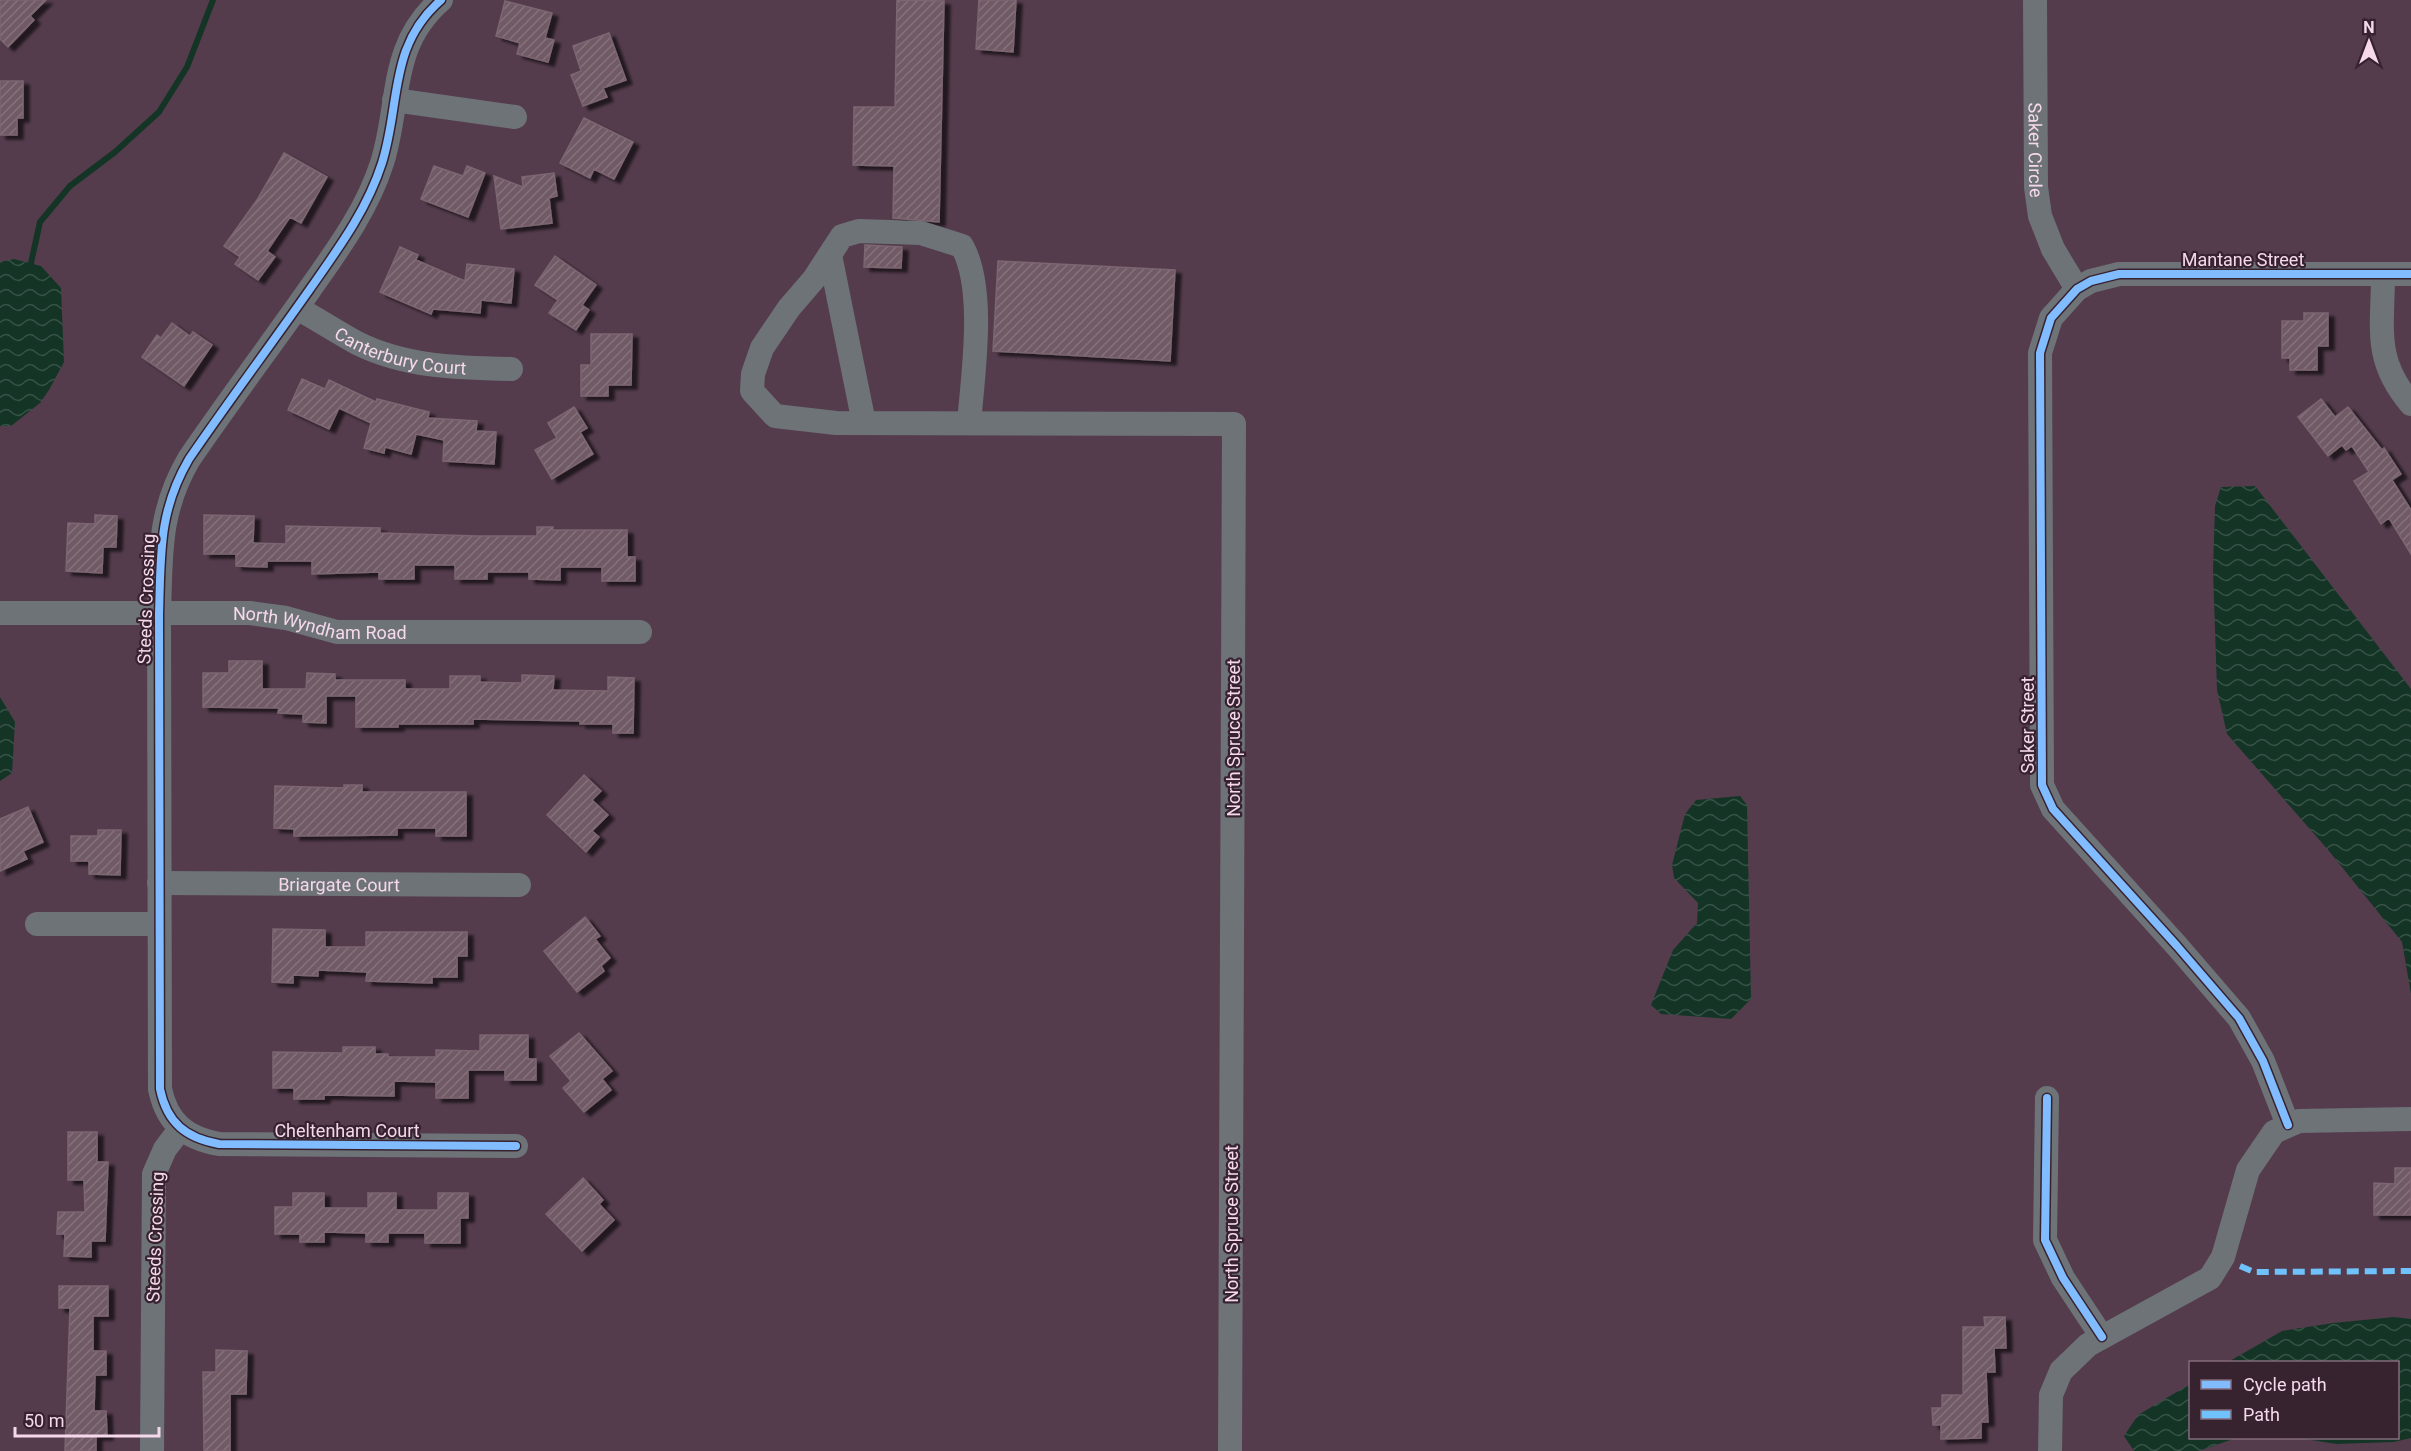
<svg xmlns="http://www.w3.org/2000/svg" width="2411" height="1451" font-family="Roboto,sans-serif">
	<defs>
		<pattern id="water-waves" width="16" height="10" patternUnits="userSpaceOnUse" patternTransform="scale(1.5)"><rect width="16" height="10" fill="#143526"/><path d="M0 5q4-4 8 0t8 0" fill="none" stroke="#375246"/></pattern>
		<pattern id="building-hatch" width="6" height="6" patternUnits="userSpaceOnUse" patternTransform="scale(1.5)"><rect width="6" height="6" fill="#705a65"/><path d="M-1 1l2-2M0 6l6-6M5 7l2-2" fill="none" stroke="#85717b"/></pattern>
		<filter id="shadow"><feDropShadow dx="6" dy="4" stdDeviation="1.5" flood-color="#0009"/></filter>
	</defs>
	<rect width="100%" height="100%" fill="#543c4d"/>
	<path fill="url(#water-waves)" d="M14 259 41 266 61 288 64 362 49 390 40 403 11 426H0V262Z
		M2255 486 2411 689V994L2402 942 2329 851 2227 734 2217 690 2213 570 2215 506 2221 487Z
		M0 697 15 722 12 773 0 781Z
		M1740 796 1747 805 1751 999 1731 1019 1661 1014 1651 1005 1673 950 1697 923 1698 903 1674 878 1672 865 1685 814 1696 800Z
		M2394 1317 2411 1319V1438L2394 1442 2336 1444 2299 1438H2398V1362H2228L2282 1331 2333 1323Z
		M2190 1384V1438H2236L2199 1451H2134L2124 1436 2138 1415Z"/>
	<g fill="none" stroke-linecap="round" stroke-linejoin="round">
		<path stroke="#143526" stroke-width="6" d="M31 263 40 222 70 186 115 152 159 112 187 67 213 0"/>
	</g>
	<path fill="url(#building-hatch)" stroke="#7c6671" stroke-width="1.5" filter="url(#shadow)" d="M0 0H46L30 16 34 20 8 47 0 39Z
		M897 0 944 1 939 222 893 218 894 166 853 165 854 107H895Z
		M979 0H1016L1013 52 976 49Z
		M505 1 552 13 545 38 554 40 548 62 517 54 520 43 496 36Z
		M609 33 626 80 603 88 607 97 583 106 571 75 581 71 573 46Z
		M0 81H23V118H17V135H0Z
		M584 118 633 142 614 179 594 169 590 178 560 163Z
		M284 153 327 177 301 223 290 217 267 251 275 257 258 280 235 264 240 257 224 246 257 200Z
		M434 166 463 176 467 166 485 173 468 217 421 199Z
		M554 173 557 196 549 198 552 223 501 229 494 176 523 187 522 177Z
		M865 245 902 247 901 268 864 267Z
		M400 247 418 255 416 260 465 281 467 264 514 269 511 303 481 300 480 313 433 309 431 314 380 292Z
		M555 256 596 285 582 305 589 310 576 330 549 313 558 300 535 285Z
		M998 261 1175 270 1170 361 993 351Z
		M2304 313H2328V346H2317V370H2290V358H2282V321H2304Z
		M172 323 190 336 193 332 212 345 184 386 142 357 157 335 161 338Z
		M591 334H632L631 385H608V396H581V365H591Z
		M302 379 325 389 329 380 376 402 377 399 429 412 428 418 477 421 476 431 496 432 494 464 443 461 444 440 416 434 411 454 385 447 384 453 364 448 371 423 339 408 329 429 288 410Z
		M2321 399 2335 417 2348 407 2382 450 2384 448 2401 474 2392 480 2411 510V554L2389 518 2381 524 2354 481 2369 472 2352 446 2346 450 2342 445 2328 456 2298 417Z
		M574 407 587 428 580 432 593 454 552 479 535 450 557 438 548 423Z
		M95 515 117 516 116 547H103L102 573 66 571 68 523 95 524Z
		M204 515 254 516 253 543 286 544V526L380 528V533L477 536H537V527H553V530H627V557H635V581H602V567H560V580L529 579V572H487V579H455V565H414V579H379V572L312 574V561H267V567L236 566V554H204Z
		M229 661H262V689H306L307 673 335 674V680H405V689H450V676H480V682L522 683V675L554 676 553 690 608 691V677L634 678 633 733H613V724H580V721L473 719V724H398V727H356V696H326V723L303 722V714L278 713 279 708 203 707V673H229Z
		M584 775 601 791 592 800 608 815 592 831 599 837 586 852 547 815Z
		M344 785H362V792H466V836H436V828H397V835L294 836V829L274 828 275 786 344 788Z
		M28 807 43 842 23 851 27 859 0 871V819Z
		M98 830H121L120 875 89 874V861H71V836H98Z
		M585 917 600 936 595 939 610 958 601 966 604 971 577 992 544 951Z
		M273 929 325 930V947H366V932H467V956H457V977H432V983L366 981 367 972 318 970V976L293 975V983L272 982Z
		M579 1033 612 1071 602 1079 611 1090 584 1112 563 1088 571 1081 550 1056Z
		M480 1035H528V1059H536V1080H505V1070H468V1098H436V1082L394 1081V1096L324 1095V1099H294V1088H273V1052L343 1053V1047H375V1054H388V1057H436V1050L480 1051Z
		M68 1132H97V1162H108L105 1241H91V1257L64 1256 65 1234H57L58 1212H85L84 1180H68Z
		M2395 1168H2411V1215H2374V1183L2395 1184Z
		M583 1178 603 1200 599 1204 614 1220 582 1251 546 1214Z
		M293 1193H324V1208H368V1193H396V1210H438V1193H468V1218H460V1243H425V1233H388V1242H366V1233L324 1232V1242H300V1234H275V1207H293Z
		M59 1286H108V1316H93V1351H106V1375H95L94 1411H106L107 1436H96V1451H65L70 1308H59Z
		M1984 1317H2005L2006 1348H1994L1995 1372H1986L1988 1422H1981V1438L1941 1439V1425H1933L1932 1408H1942V1395H1963V1327H1985Z
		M216 1350 247 1351 246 1394H230V1451H204L203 1372H216Z"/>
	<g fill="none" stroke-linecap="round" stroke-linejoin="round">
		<g stroke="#6e7378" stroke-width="24">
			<path d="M441 0C388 46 401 103 382 163 367 210 338 249 310 289 270 346 228 402 189 459 158 512 161 555 159 614L160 1089C167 1123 186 1138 219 1144L516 1146"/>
			<path id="s1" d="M2035 0 2036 187 2040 216 2053 249 2077 289"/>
			<path d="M394 100 515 117"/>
			<path d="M830 255 864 423"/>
			<path d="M2383 274C2383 329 2373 359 2411 404"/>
			<path id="s2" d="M297 308C317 319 337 332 357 343 405 367 458 368 511 369"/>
			<path d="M969 423C973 374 986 289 962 246L921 233 859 231 842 236 814 279 789 308 762 348 753 374 752 391 775 416 836 423 1234 424 1230 1451"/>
			<path id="s3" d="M0 613H250L286 618 337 632H640"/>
			<path id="s4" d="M159 883 519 885"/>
			<path d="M37 924H158"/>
			<path d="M2047 1098 2045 1240 2063 1278 2102 1337"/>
			<path d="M2288 1125 2263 1061 2239 1018 2177 946 2053 809 2042 785 2040 353 2051 318 2077 289 2091 281 2119 274H2411"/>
			<path d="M152 1451 154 1174 165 1149 181 1128"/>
			<path d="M2050 1451 2051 1395 2061 1371 2088 1345 2210 1278 2223 1257 2248 1170 2274 1132 2299 1121 2411 1119"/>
		</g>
		<path stroke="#70c2fc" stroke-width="6" stroke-dasharray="12 6" stroke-linecap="butt" d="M2240 1266 2254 1272 2411 1271"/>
		<defs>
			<path id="cycleway" d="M441 0C388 46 401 103 382 163 367 210 338 249 310 289 270 346 228 402 189 459 158 512 161 555 159 614L160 1089C167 1123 186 1138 219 1144L516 1146
				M2047 1098 2045 1240 2063 1278 2102 1337
				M2288 1125 2263 1061 2239 1018 2177 946 2053 809 2042 785 2040 353 2051 318 2077 289 2091 281 2119 274H2411"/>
		</defs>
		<use href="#cycleway" stroke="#372230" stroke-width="11"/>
		<use href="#cycleway" stroke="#80bcff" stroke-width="8"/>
	</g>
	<g text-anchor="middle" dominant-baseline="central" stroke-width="4.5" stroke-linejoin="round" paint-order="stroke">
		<g font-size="18" fill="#f5d9eb" stroke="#372230">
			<text stroke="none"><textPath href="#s1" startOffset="150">Saker Circle</textPath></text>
			<text x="2243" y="259">Mantane Street</text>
			<text stroke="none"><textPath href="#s2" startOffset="114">Canterbury Court</textPath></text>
			<text transform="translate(146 599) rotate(-88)">Steeds Crossing</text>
			<text stroke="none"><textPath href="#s3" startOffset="321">North Wyndham Road</textPath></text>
			<text transform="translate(2027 725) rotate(-90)">Saker Street</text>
			<text transform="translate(1233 738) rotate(-90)">North Spruce Street</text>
			<text stroke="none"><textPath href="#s4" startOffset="180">Briargate Court</textPath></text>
			<text x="347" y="1130">Cheltenham Court</text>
			<text transform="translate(1231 1224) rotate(-90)">North Spruce Street</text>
			<text transform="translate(155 1237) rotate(-88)">Steeds Crossing</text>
		</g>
	</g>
	<rect x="2189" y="1361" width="210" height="78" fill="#372230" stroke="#836b7b" stroke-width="1.5"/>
	<rect x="2201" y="1380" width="30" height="9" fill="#80bcff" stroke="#836b7b" stroke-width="1.5"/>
	<text x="2243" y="1391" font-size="18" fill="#f5d9eb">Cycle path</text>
	<rect x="2201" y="1410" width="30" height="9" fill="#70c2fc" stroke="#836b7b" stroke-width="1.5"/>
	<text x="2243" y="1421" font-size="18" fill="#f5d9eb">Path</text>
	<g transform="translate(2369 42)" stroke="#372230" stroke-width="4.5" paint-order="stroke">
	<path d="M0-4.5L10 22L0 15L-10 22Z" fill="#f5d9eb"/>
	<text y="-9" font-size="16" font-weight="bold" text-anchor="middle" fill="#f5d9eb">N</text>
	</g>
	<path d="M15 1427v9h144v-9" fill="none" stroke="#f5d9eb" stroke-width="3"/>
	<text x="24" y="1427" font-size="18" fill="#f5d9eb" stroke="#372230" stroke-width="4.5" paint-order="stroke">50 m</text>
</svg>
